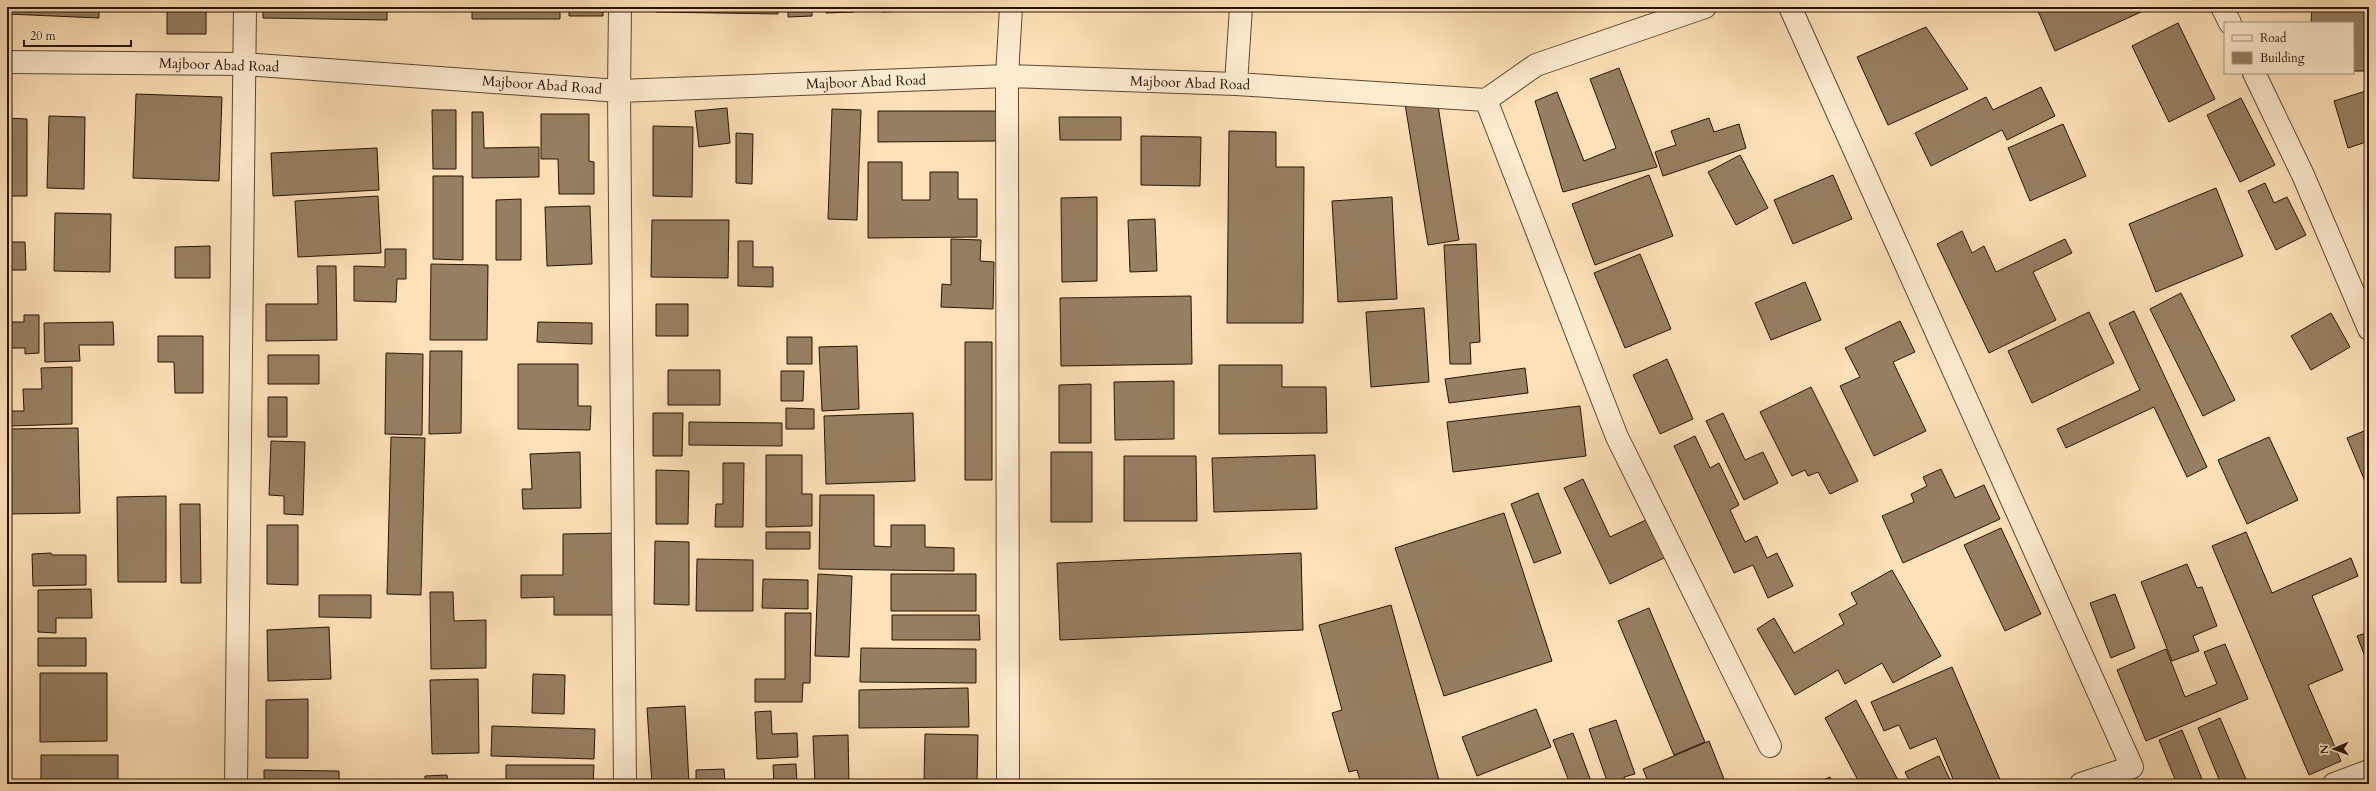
<svg xmlns="http://www.w3.org/2000/svg" width="2376" height="791" font-family="Cardo,serif">
	<rect width="100%" height="100%" fill="#fee1b8"/>
	<filter id="stains"><feTurbulence type="fractalNoise" baseFrequency=".005" numOctaves="4"/><feColorMatrix values="0 0 0 0 .2 0 0 0 0 .09 0 0 0 0 .02 0 0 0 .5 -.17"/></filter>
	<radialGradient id="worn" r=".72"><stop offset=".6" stop-color="#630" stop-opacity="0"/><stop offset="1" stop-color="#630" stop-opacity=".3"/></radialGradient>
	<path fill="#967f62" stroke="#261504" d="M7 7H99V18L7 14Z
		M167 7H206V34H167Z
		M263 7H387V20L263 18Z
		M472 7H560V19H472Z
		M569 7H603V16H569Z
		M656 7H778V14L656 12Z
		M788 7H812V16L788 17Z
		M826 7H854V12L826 13Z
		M882 7H931V10L882 12Z
		M964 7H1005V8L964 10Z
		M2047 7H2152L2055 51 2038 11Z
		M2312 7H2369V71H2353V23H2311Z
		M2178 23 2215 99 2169 122 2132 46Z
		M1926 27 1968 89 1888 125 1857 57Z
		M1619 68 1657 167 1563 192 1535 101 1557 92 1584 161 1616 148 1590 79Z
		M2041 87 2055 116 2007 140 2002 130 1931 166 1915 133 1986 97 1993 110Z
		M2369 90V141L2348 148 2334 101Z
		M136 94 222 97 219 181 133 178Z
		M2241 98 2275 165 2240 182 2207 115Z
		M1437 99 1459 240 1428 245 1405 104Z
		M727 108 730 143 699 147 695 111Z
		M832 109 861 110 857 220 828 219Z
		M432 110H456V169H433Z
		M878 111H996L997 141 878 142Z
		M472 112H483L484 148 539 147V177L472 178Z
		M541 114H589V161L594 162V194H559L558 159H541Z
		M49 116 85 117 84 189 47 188Z
		M1059 117H1121V140H1060Z
		M7 118 27 119V196H7Z
		M1709 118 1714 132 1739 124 1746 148 1663 176 1655 152 1676 145 1671 131Z
		M2063 124 2086 176 2030 201 2008 148Z
		M653 126 693 127 692 197 653 196Z
		M1229 131 1276 132V167H1304L1303 323H1227Z
		M736 133 753 134 752 184 736 183Z
		M1141 136 1201 137 1200 186 1141 185Z
		M377 148 379 190 273 196 271 153Z
		M1740 155 1768 208 1736 225 1708 172Z
		M868 162H902V200H930V172H958V199H977V237L868 238Z
		M1649 175 1673 236 1595 265 1572 204Z
		M1833 175 1852 219 1793 244 1774 200Z
		M433 176H463V260L433 259Z
		M2265 183 2274 203 2287 197 2306 235 2276 250 2248 191Z
		M2216 188 2243 256 2156 292 2129 224Z
		M378 196 381 253 298 257 295 201Z
		M1097 197V281L1062 282 1061 198Z
		M1392 197 1397 299 1338 302 1332 201Z
		M521 199V260H496V200Z
		M590 206 592 264 547 266 545 207Z
		M55 213 111 214 110 272 54 271Z
		M1155 219 1157 271 1130 272 1128 220Z
		M652 220H729L728 278 651 277Z
		M1962 231 1972 253 1984 246 1996 272 2065 239 2072 253 2033 272 2056 320 1989 353 1937 244Z
		M951 239 981 240 980 261 994 262 993 309 941 307 942 284 951 285Z
		M738 241H753V267H773V287L738 286Z
		M7 242H25L26 270H7Z
		M1476 244 1480 342 1470 343 1471 364H1450L1444 245Z
		M210 246V278H175V247Z
		M385 249H406V279H397L396 302 354 301V266L385 267Z
		M1640 254 1671 329 1625 348 1594 273Z
		M431 264 488 265 487 340H430Z
		M317 266H336L337 340 266 341V304H318Z
		M1805 282 1821 320 1771 340 1755 303Z
		M2181 293 2235 400 2203 416 2150 309Z
		M1191 296 1192 364 1061 366 1060 298Z
		M656 304H688V336H656Z
		M1424 308 1429 382 1371 387 1366 312Z
		M2134 311 2207 467 2187 477 2154 407 2066 448 2057 429 2140 390 2109 323Z
		M2089 312 2114 363 2032 403 2008 351Z
		M2331 313 2350 347 2311 370 2291 336Z
		M24 315H39V353L25 354V348H7V322H24Z
		M1900 321 1915 352 1893 362 1926 431 1874 456 1840 386 1860 377 1845 348Z
		M113 322 114 345H79L80 361 45 362 44 323Z
		M538 322 592 323V344L537 342Z
		M158 336H203V393H175L174 362H158Z
		M787 337H812V364H787Z
		M965 342H992V480H965Z
		M857 346 859 409 822 411 819 347Z
		M430 351H462L461 433 429 434Z
		M386 353 423 354 422 435 385 434Z
		M268 355H319V384H268Z
		M1667 359 1693 419 1660 434 1633 375Z
		M518 364H578V406H591L590 430 518 429Z
		M1219 365H1282V387H1326L1327 433 1219 434Z
		M72 367V424L10 426V411H24L23 389H42L41 368Z
		M1525 368 1528 393 1449 403 1445 379Z
		M668 370H720V405H668Z
		M781 371H804L803 401H781Z
		M1174 381V439L1115 440 1114 382Z
		M1091 384V443H1059V385Z
		M1811 387 1858 481 1830 494 1818 472 1808 476 1805 470 1792 476 1760 412Z
		M268 397H287V437H268Z
		M1580 406 1586 456 1453 472 1447 422Z
		M786 408 814 409V429H786Z
		M653 413H683L682 456H653Z
		M913 413 915 481 826 484 824 416Z
		M1723 413 1745 460 1763 452 1778 483 1744 500 1706 421Z
		M689 422 782 423V446L689 445Z
		M78 428 80 513 7 514V429Z
		M2369 429V491L2347 438Z
		M1695 436 1710 468 1719 463 1739 505 1730 510 1745 542 1757 536 1767 558 1777 553 1793 586 1768 598 1753 565 1734 573 1674 446Z
		M391 437 425 438 421 595 387 594Z
		M2269 437 2298 500 2247 524 2218 460Z
		M271 441 305 442 303 515 284 514V496L269 495Z
		M580 452 581 508 523 509 522 489H532L530 454Z
		M1051 452H1092V522H1051Z
		M766 455H802V494H812V526L766 527Z
		M1315 455 1317 509 1214 512 1212 458Z
		M1124 456H1196L1197 521H1124Z
		M723 463H744L743 527H715L716 504H723Z
		M1941 469 1955 498 1984 485 2000 519 1903 563 1882 516 1914 502 1911 494 1927 486 1923 477Z
		M656 470 689 471 688 524H656Z
		M1583 479 1610 537 1648 519 1666 557 1610 584 1564 488Z
		M1538 493 1561 553 1534 563 1511 504Z
		M820 495H874V546L891 547V525H925V547L954 548V571L819 569Z
		M166 496V582H118L117 497Z
		M180 504H200L201 583H181Z
		M1504 513 1552 661 1444 696 1395 548Z
		M267 525H298V585L267 584Z
		M2001 528 2041 614 2005 631 1964 545Z
		M766 532H810V549H766Z
		M2246 532 2272 593 2351 558 2358 576 2312 596 2343 670 2308 685 2341 761 2309 775 2212 546Z
		M622 533 623 615H554V597L521 598V575H563V534Z
		M655 541 689 542V605L654 604Z
		M51 553 52 555H86V585L33 586 32 554Z
		M1301 553 1303 630 1060 640 1057 563Z
		M697 559 753 560V611H696Z
		M2187 564 2197 588 2202 587 2217 626 2193 636 2199 651 2172 661 2141 582Z
		M1892 570 1941 656 1893 683 1882 663 1845 684 1838 670 1795 695 1757 629 1774 618 1794 653 1844 624 1839 614 1857 604 1851 593Z
		M818 574 852 576 849 657 815 656Z
		M891 574H976V611H891Z
		M763 579 808 580V609L762 608Z
		M91 589 92 618H56V633L38 632V590Z
		M430 592H453L454 621 486 620V668L431 669Z
		M2115 594 2135 648 2111 658 2090 603Z
		M319 595H371V618L319 617Z
		M1391 605 1440 784H1361L1357 770 1349 772 1332 713 1342 710 1319 625Z
		M1649 608 1705 742 1674 755 1618 621Z
		M785 613H811L810 683H803L802 702H755V679H785Z
		M892 615H979L980 640H892Z
		M329 627 331 679 268 681 267 630Z
		M2369 632V667L2357 636Z
		M38 638H86V666H38Z
		M2225 644 2248 699 2146 741 2117 670 2166 649 2185 697 2217 684 2204 652Z
		M861 648 976 649V683L860 682Z
		M1952 667 2001 782 1998 784H1955L1936 738 1910 749 1899 725 1884 731 1871 702Z
		M40 673H107V741L40 742Z
		M533 674 565 675 564 714 532 713Z
		M478 679 479 753 432 754 430 680Z
		M968 688 969 727 859 728V690Z
		M308 699V758H266V700Z
		M1856 700 1900 784H1860L1825 718Z
		M685 706 689 784H652L647 708Z
		M1536 709 1551 747 1477 776 1462 737Z
		M771 711 772 734 797 733 798 757 757 759 755 712Z
		M2220 718 2248 784H2221L2198 728Z
		M1616 720 1635 774 1624 777 1626 784H1608L1589 729Z
		M492 726 595 729 594 759 491 756Z
		M2182 730 2204 784H2177L2159 740Z
		M1573 733 1592 784H1570L1553 740Z
		M925 734 978 735 977 784H924Z
		M848 735 849 784H815L813 736Z
		M1709 741 1726 784H1649L1643 769Z
		M41 755H118V784H41Z
		M1939 756 1952 784H1911L1905 772Z
		M796 764 797 784H774L773 765Z
		M506 765H594L593 784H506Z
		M724 769 725 784H696V770Z
		M264 770 339 771V784H264Z
		M447 775 448 784H425V776Z
		M1830 777 1833 784H1814Z"/>
	<g fill="none" stroke-linecap="round" stroke-linejoin="round">
		<defs>
			<path id="minor" d="M620 7 619 91 625 784
				M1790 7 2132 767 2081 784
				M2222 7 2230 23
				M7 62 244 64 619 91 1007 76 1236 84 1486 100 1536 65 1705 7
				M2254 73 2303 175 2369 329
				M1236 84 1241 7
				M1486 100 1617 437 1770 746
				M236 784 245 7
				M1008 784 1007 76 1011 7
				M2334 784 2369 771"/>
		</defs>
		<use href="#minor" stroke="#5c4831" stroke-width="24"/>
		<use href="#minor" stroke="#feecd1" stroke-width="22"/>
	</g>
	<g text-anchor="middle" dominant-baseline="central" stroke-width="3.5" stroke-linejoin="round" paint-order="stroke">
		<g font-size="14" fill="#261504" stroke="#feecd1">
			<text transform="translate(219 65) rotate(2)">Majboor Abad Road</text>
			<text transform="translate(866 82) rotate(-2)">Majboor Abad Road</text>
			<text transform="translate(1190 83) rotate(2)">Majboor Abad Road</text>
			<text transform="translate(542 85) rotate(4)">Majboor Abad Road</text>
		</g>
	</g>
	<rect width="2376" height="791" fill="none" stroke="#fee1b8" stroke-width="24"/>
	<rect x="8" y="8" width="2360" height="775" fill="none" stroke="#261504" stroke-width="2"/>
	<rect x="12" y="12" width="2352" height="767" fill="none" stroke="#261504"/>
	<rect x="2224" y="22" width="130" height="52" fill="#feecd1" stroke="#a8967f"/>
	<rect x="2232" y="35" width="20" height="6" fill="#feecd1" stroke="#a8967f"/>
	<text x="2260" y="42" font-size="12" fill="#261504">Road</text>
	<rect x="2232" y="52" width="20" height="12" fill="#967f62" stroke="#a8967f"/>
	<text x="2260" y="62" font-size="12" fill="#261504">Building</text>
	<g transform="translate(2334 749) rotate(268)" stroke="#feecd1" stroke-width="3" paint-order="stroke">
	<path d="M0-3L7 15L0 10L-7 15Z" fill="#261504"/>
	<text y="-6" font-size="11" font-weight="bold" text-anchor="middle" fill="#261504">N</text>
	</g>
	<path d="M24 40v6h107v-6" fill="none" stroke="#261504" stroke-width="2"/>
	<text x="30" y="40" font-size="12" fill="#261504" stroke="#feecd1" stroke-width="3" paint-order="stroke">20 m</text>
	<rect width="100%" height="100%" filter="url(#stains)"/>
	<rect width="100%" height="100%" fill="url(#worn)"/>
</svg>
